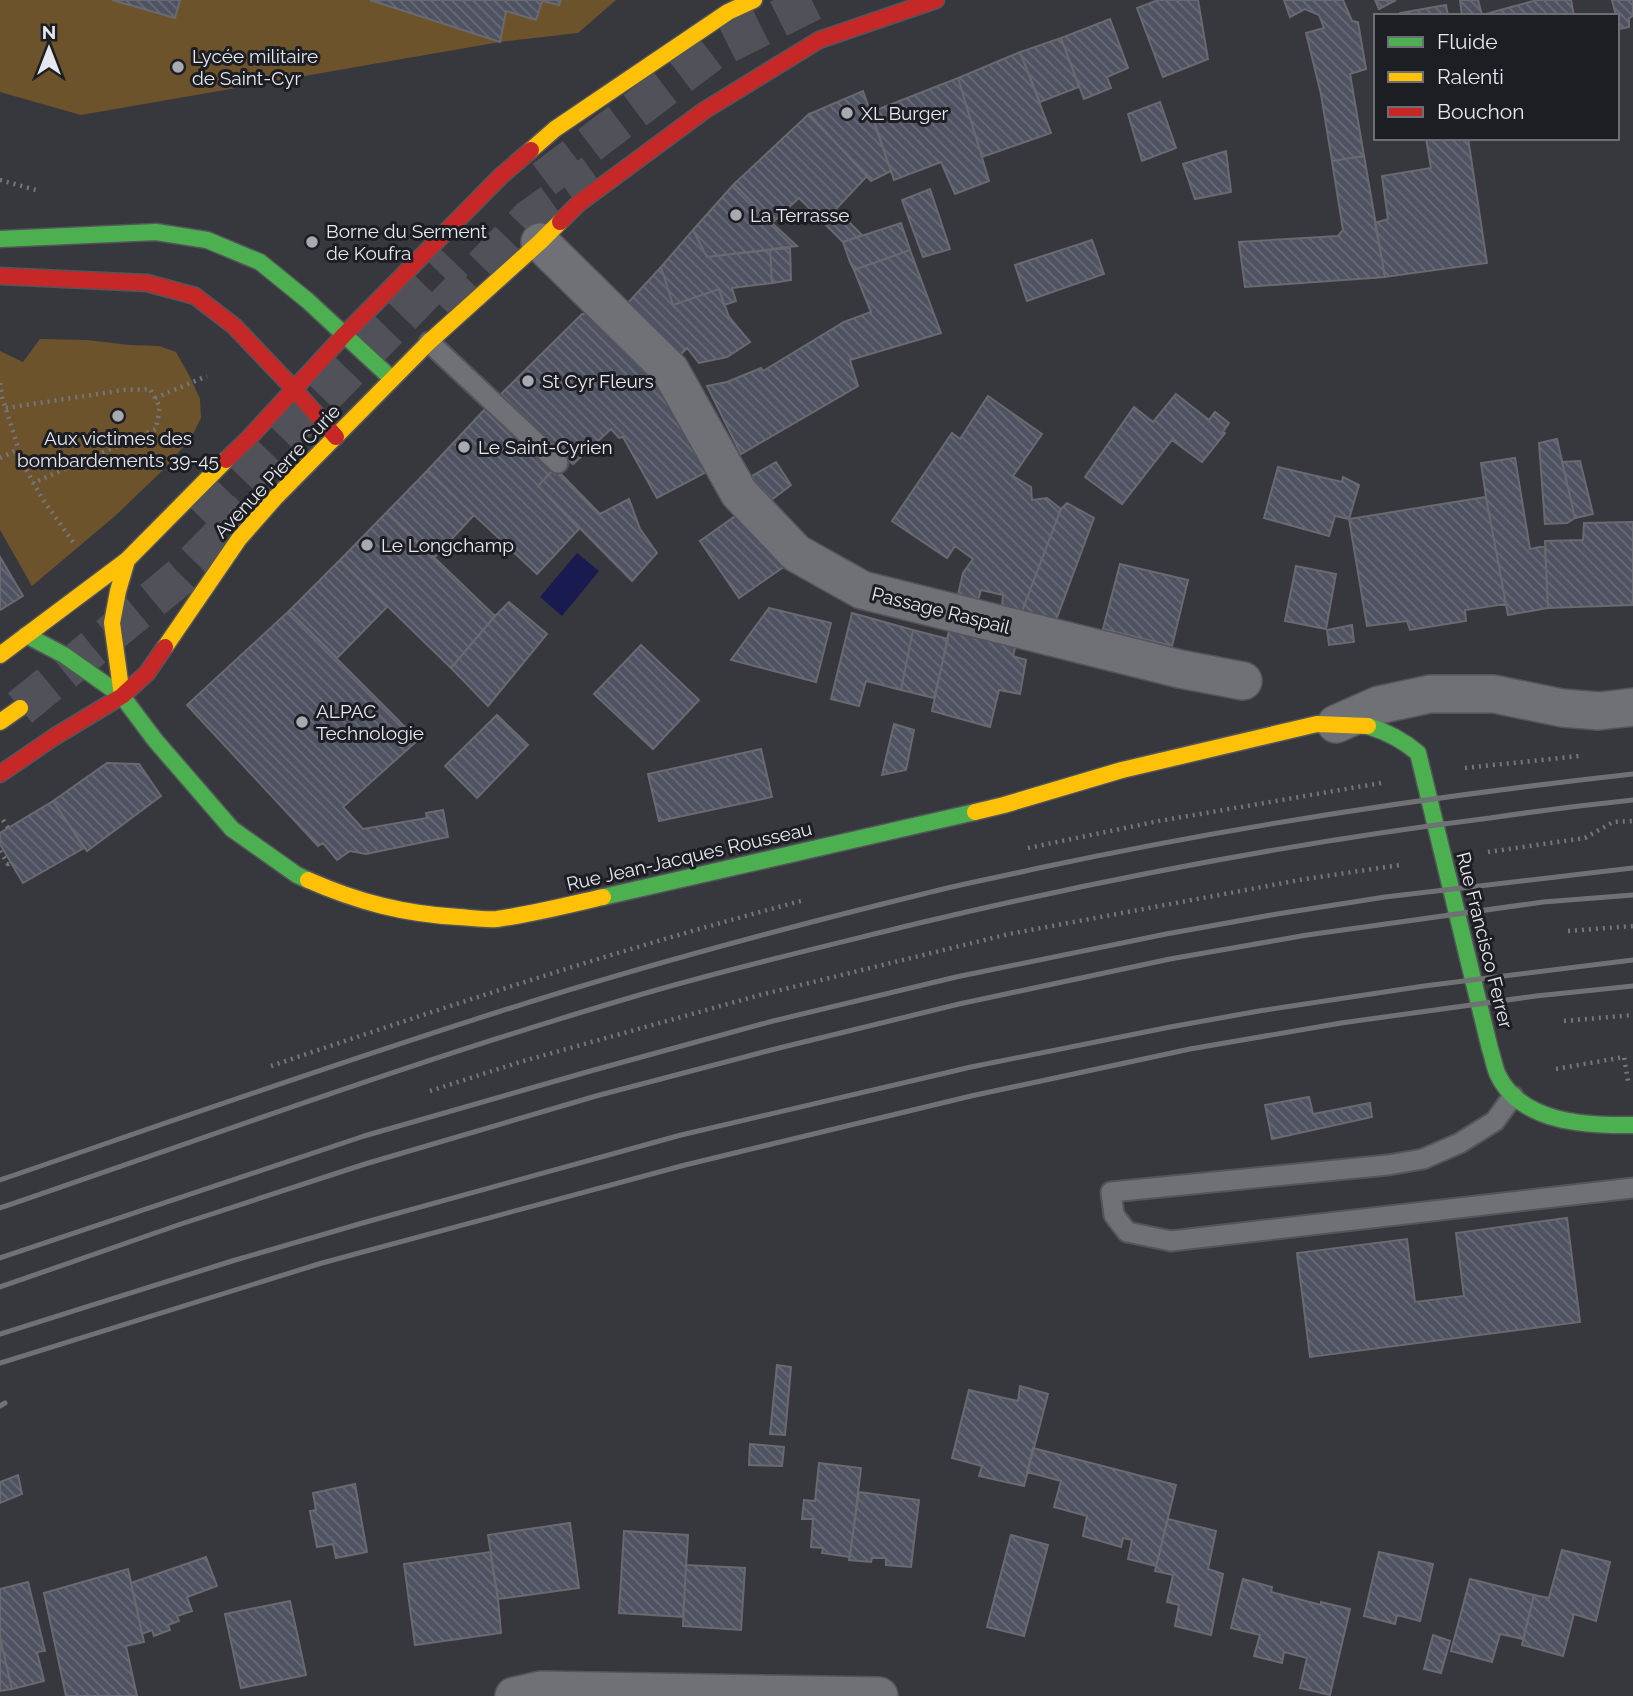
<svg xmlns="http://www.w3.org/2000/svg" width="1633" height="1696" font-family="Raleway,sans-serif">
	<defs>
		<pattern id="building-back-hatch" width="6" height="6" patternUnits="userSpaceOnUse" patternTransform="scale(1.75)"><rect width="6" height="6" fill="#4f5261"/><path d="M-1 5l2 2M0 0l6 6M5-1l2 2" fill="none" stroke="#686b78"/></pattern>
	</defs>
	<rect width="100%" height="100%" fill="#37383e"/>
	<path fill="#6c532c" d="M0 0H112L175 17 180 0H370L500 42 506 11 536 20 542 1 559 5 561 0H616L578 33 500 42 81 115 0 92Z
		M40 339 87 340 129 345 159 346 176 352 190 377 200 399 201 418 191 438 163 470 115 516 32 586 0 530V351L23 362Z"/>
	<path fill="#181a50" d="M577 553 599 571 562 616 540 597Z"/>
	<path fill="url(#building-back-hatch)" stroke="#696a6f" stroke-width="2" d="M112 0H180L175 18Z
		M370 0H561L559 5 542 1 536 20 506 11 500 42Z
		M1158 0H1198L1208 59 1163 77 1137 8Z
		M1284 0H1343L1352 21 1358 22 1366 69 1350 74 1364 156 1332 161 1321 94 1306 33 1324 28 1319 15 1305 9 1290 17Z
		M1375 0H1396L1379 9Z
		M1460 0H1478L1482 15 1537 0H1571L1574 16H1462Z
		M1612 0H1633V16L1629 18V27L1619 29 1617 16H1616Z
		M1446 5 1448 16H1400V13Z
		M1110 19 1128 68 1107 77 1111 88 1084 99 1061 38Z
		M1061 38 1079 87 1040 102 1020 52Z
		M1020 52 1051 133 982 157 958 78Z
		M958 78 989 181 955 194 941 162 894 180 871 112Z
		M863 91 891 171 871 181 809 114Z
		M1160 102 1176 148 1142 161 1128 114Z
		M809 114 867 176 836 209 862 235 843 242 799 198 772 223 734 184Z
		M1426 138H1468L1487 263 1385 277 1375 223 1388 219 1382 176 1431 168Z
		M1226 151 1231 192 1195 199 1183 164Z
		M1364 156 1385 277 1245 287 1239 242 1338 236 1343 230 1332 161Z
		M734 184 772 223 797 246 707 257 693 230Z
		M930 189 950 249 923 257 902 200Z
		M901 223 910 250 854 270 850 262 843 242Z
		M693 230 707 257 770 250 772 283 732 288 736 301 724 305 719 289 673 305 661 267Z
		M1092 240 1104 274 1027 301 1015 265Z
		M790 248 791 280 772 283 770 250Z
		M910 250 941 333 850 360 858 386 741 454 707 386 727 382 761 368 763 371 844 322 871 312 854 270Z
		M661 267 673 305 719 289 729 317 750 342 727 357 699 363 687 348 680 355 626 305Z
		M600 313 664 382 712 469 657 498 623 437 619 438 611 429 573 464 501 394 582 314Z
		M1176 394 1209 420 1215 412 1229 423 1223 432 1225 433 1202 462 1172 440 1122 504 1085 477 1134 407 1153 422Z
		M988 396 1042 434 1013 476 1031 487 1032 500 1047 498 1061 509 1022 611 1002 605 1003 595 981 590 978 600 958 595 963 573 973 559 955 546 947 558 892 521 952 433 960 439Z
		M486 408 552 471 538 486 579 529 537 574 427 471Z
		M1557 439 1575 518 1567 523 1545 524 1539 443Z
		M1515 458 1530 549 1545 546 1548 608 1508 615 1486 497 1481 463Z
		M1580 461 1593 514 1575 518 1562 462Z
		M776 462 791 485 766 504 752 476Z
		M1278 467 1342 482 1343 477 1359 485 1349 519 1335 516 1329 536 1264 518Z
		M427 471 474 515 434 558 387 512Z
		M552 471 555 474 558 471 600 514 629 499 640 529 657 553 632 581 538 486Z
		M1486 497 1506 604 1465 610 1466 621 1410 630 1407 621 1367 626 1349 519Z
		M1067 503 1094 518 1056 620 1022 611 1061 509Z
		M748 507 788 564 739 598 700 541Z
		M387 512 495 616 451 668 340 560Z
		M1633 522V605L1548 608 1545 541 1583 540 1584 523Z
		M0 557 23 596 0 610Z
		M340 560 387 607 337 658 289 611Z
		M1120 564 1188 580 1172 646 1103 629Z
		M1296 566 1336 574 1326 629 1285 621Z
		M509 602 547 634 488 706 451 668 495 616Z
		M769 608 831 623 816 682 731 660Z
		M289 611 418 740 343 807 363 829 427 818 426 813 443 810 448 837 366 854 350 851 337 860 323 843 318 846 187 705Z
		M852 613 913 630 901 690 866 681 859 706 831 699Z
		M1352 625 1354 642 1329 645 1327 630Z
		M950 626 1016 643 1013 656 1026 660 1020 694 999 690 990 727 932 711Z
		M913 630 948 639 934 698 901 690Z
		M641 645 699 700 653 749 594 694Z
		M497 715 528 745 477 798 445 766Z
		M894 724 914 730 906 770 882 775Z
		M761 749 772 797 659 821 648 774Z
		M107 763 139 764 161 796 87 851 53 801Z
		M53 801 84 848 23 883 0 844V833Z
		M1309 1097 1313 1114 1370 1103 1372 1117 1272 1139 1265 1105Z
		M1567 1218 1580 1322 1310 1357 1297 1253 1407 1239 1415 1302 1464 1296 1456 1233Z
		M777 1365 791 1367 785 1435 770 1434Z
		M1020 1386 1048 1394 1024 1486 979 1476 982 1466 952 1458 969 1390 1018 1401Z
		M750 1444 784 1447 782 1466 749 1465Z
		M1033 1448 1176 1485 1156 1566 1128 1559 1132 1540 1123 1538 1121 1547 1083 1536 1087 1516 1054 1507 1061 1481 1027 1472Z
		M819 1463 861 1468 850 1557 822 1553 823 1548 811 1547 813 1519H802L804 1500 815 1501Z
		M18 1475 22 1494 0 1503V1482Z
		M355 1484 367 1552 336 1558 333 1544 317 1547 310 1511 316 1510 313 1493Z
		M859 1492 919 1500 911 1567 886 1565V1558H872L871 1562 849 1560Z
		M1168 1519 1216 1531 1208 1569 1223 1574 1211 1635 1175 1626 1179 1605 1167 1602 1173 1575 1155 1571Z
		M570 1523 579 1588 498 1599 488 1535Z
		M624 1531 688 1535 683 1617 619 1613Z
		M1011 1535 1048 1545 1024 1636 987 1627Z
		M1562 1550 1610 1562 1596 1621 1574 1614 1563 1656 1522 1645 1534 1595 1549 1598Z
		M490 1552 498 1599 501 1633 415 1645 404 1564Z
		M1379 1552 1433 1564 1420 1621 1397 1615 1395 1624 1364 1616Z
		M206 1557 217 1586 187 1597 192 1611 177 1616 179 1621 168 1625 170 1630 154 1636 152 1630 142 1634 131 1583Z
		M686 1565 745 1568 741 1630 683 1626Z
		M128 1569 144 1642 126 1646 137 1696H66L44 1593Z
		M1243 1579 1272 1587 1271 1592 1321 1605V1602L1350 1609 1330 1695 1300 1688 1307 1658 1284 1652 1282 1663 1254 1656 1260 1635 1231 1628Z
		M1470 1579 1534 1595 1523 1639 1500 1634 1492 1662 1451 1651Z
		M28 1582 45 1651 37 1652 44 1681 12 1689 0 1638V1589Z
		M290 1601 306 1675 241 1688 225 1614Z
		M1433 1635 1450 1641 1441 1673 1424 1669Z
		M0 1638 12 1689 0 1691Z"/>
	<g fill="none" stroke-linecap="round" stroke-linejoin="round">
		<path stroke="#515259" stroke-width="38" stroke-dasharray="38 19" stroke-linecap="butt" d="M544 179 712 52 816 0
			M443 308 529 219 593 173
			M203 520 454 262
			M20 708 181 576 247 509"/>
		<defs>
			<path id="lane" d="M429 342 558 463
				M1513 1096 1495 1121 1460 1143 1423 1159 1388 1165 1111 1192 1114 1215 1127 1232 1171 1241 1633 1188"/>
			<path id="street" d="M540 242 670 370 739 493 796 553 862 590 1180 669 1243 681
				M1336 724 1379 705 1430 694H1494L1562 708 1599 711 1633 707
				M514 1696 541 1690 879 1696"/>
			<path id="fast" d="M0 239 156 232 207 240 260 262 308 301 392 379
				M26 635 64 655 122 696 155 740 232 829 297 875 308 880
				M1368 726C1387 732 1403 740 1418 753L1490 1049C1493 1057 1494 1067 1498 1075 1521 1123 1587 1126 1633 1125
				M603 897 975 812"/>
			<path id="slow" d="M531 150 555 129 728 12 754 0
				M165 647 239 539 275 498 429 342 540 242 560 222
				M0 655 127 560 226 460
				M122 696 112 623 118 591 127 560
				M0 722 20 708
				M975 812 1004 805 1122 770 1317 724 1368 726
				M308 880C358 902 404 914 459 917 472 918 485 920 497 919 533 914 568 905 603 897"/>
			<path id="jam" d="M560 222 579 203 705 110 819 40 936 0
				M0 276 147 283 195 296 234 326 294 389 336 437
				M226 460 249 438 344 335 501 176 531 150
				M0 774 54 737 122 696 147 673 165 647"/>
		</defs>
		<use href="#lane" stroke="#53555a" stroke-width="23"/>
		<use href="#street" stroke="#53555a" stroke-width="40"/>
		<use href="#fast" stroke="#53555a" stroke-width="19"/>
		<use href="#slow" stroke="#53555a" stroke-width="19"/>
		<use href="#jam" stroke="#53555a" stroke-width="19"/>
		<path stroke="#76767a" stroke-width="4.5" stroke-dasharray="2 5" stroke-linecap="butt" d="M0 180 36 190
			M0 383 2 397 24 466 42 498 75 545
			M155 398 207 376
			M6 408 124 390 150 389 160 407 156 429 33 483
			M0 458 19 449
			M1465 768 1579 756
			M3 820 8 828
			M1028 848 1159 821 1381 783
			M0 851 8 864 11 862
			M1488 852 1585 838 1613 822 1633 821
			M1568 931 1633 926
			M1564 1021 1633 1015
			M271 1066C448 1006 625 947 805 900
			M1556 1069 1624 1057 1628 1081
			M430 1091 520 1062 760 995 1009 934 1305 879 1400 865"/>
		<use href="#lane" stroke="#707176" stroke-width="19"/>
		<use href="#street" stroke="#707176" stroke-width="37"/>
		<use href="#fast" stroke="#4caf50" stroke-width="16"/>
		<use href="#slow" stroke="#ffc107" stroke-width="16"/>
		<use href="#jam" stroke="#c62828" stroke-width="16"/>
		<path stroke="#707175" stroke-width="5" d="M0 1180C166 1123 331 1065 498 1012 638 967 780 929 923 894 961 884 1000 877 1039 868 1235 826 1434 796 1633 774
			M0 1208C219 1133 437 1053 660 989 744 965 830 945 915 924 1104 879 1296 842 1490 818 1537 811 1585 805 1633 800
			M0 1258 364 1136 594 1070 773 1021 956 977 1166 934 1277 914 1385 897 1633 868
			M0 1287 181 1224 365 1164 596 1096 775 1049 959 1004 1170 959 1307 935 1543 902 1633 895
			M0 1334 232 1261 366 1222 681 1135 971 1067 1170 1027 1259 1011 1424 986 1633 960
			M0 1363 322 1263 685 1165 971 1096 1190 1049 1341 1023 1536 996 1633 986
			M0 1406 5 1403"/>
	</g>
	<g fill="#a9aab1" stroke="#1d1e23" stroke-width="2.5">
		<circle cx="178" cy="67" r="7"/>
		<circle cx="847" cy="113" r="7"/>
		<circle cx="736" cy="215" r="7"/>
		<circle cx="312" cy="242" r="7"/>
		<circle cx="528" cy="381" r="7"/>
		<circle cx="118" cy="416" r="7"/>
		<circle cx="464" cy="447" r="7"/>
		<circle cx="367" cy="545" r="7"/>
		<circle cx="302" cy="722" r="7"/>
	</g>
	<g text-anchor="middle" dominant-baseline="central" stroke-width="6" stroke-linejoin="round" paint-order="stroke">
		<g font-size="19" fill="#e6e8ef" stroke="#1d1e23" text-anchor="start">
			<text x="192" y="56">Lycée militaire<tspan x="192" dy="22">de Saint-Cyr</tspan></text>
			<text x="861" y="113">XL Burger</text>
			<text x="750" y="215">La Terrasse</text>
			<text x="326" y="231">Borne du Serment<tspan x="326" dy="22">de Koufra</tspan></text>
			<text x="542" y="381">St Cyr Fleurs</text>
			<text x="118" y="438" text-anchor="middle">Aux victimes des<tspan x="118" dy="22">bombardements 39-45</tspan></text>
			<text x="478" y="447">Le Saint-Cyrien</text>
			<text x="381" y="545">Le Longchamp</text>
			<text x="316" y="711">ALPAC<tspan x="316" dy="22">Technologie</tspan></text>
		</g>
		<g font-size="19" fill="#e6e8ef" stroke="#1d1e23">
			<text transform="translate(277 471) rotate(-47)">Avenue Pierre Curie</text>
			<text transform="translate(941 610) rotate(14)">Passage Raspail</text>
			<text transform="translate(689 856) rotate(-13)">Rue Jean-Jacques Rousseau</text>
			<text transform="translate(1485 940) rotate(76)">Rue Francisco Ferrer</text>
		</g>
	</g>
	<rect x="1374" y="14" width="245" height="126" fill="#1d1e23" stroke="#6d6f75" stroke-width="2"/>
	<rect x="1388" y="37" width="35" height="10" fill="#4caf50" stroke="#6d6f75" stroke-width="2"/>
	<text x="1437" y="49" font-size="21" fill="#e6e8ef">Fluide</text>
	<rect x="1388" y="72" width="35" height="10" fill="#ffc107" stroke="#6d6f75" stroke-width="2"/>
	<text x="1437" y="84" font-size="21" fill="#e6e8ef">Ralenti</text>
	<rect x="1388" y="107" width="35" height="10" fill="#c62828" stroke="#6d6f75" stroke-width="2"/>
	<text x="1437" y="119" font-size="21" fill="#e6e8ef">Bouchon</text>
	<g transform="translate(49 49)" stroke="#1d1e23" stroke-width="5" paint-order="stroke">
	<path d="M0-5L12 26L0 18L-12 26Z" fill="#e6e8ef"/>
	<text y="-10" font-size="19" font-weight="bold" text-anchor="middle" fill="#e6e8ef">N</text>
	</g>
</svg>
